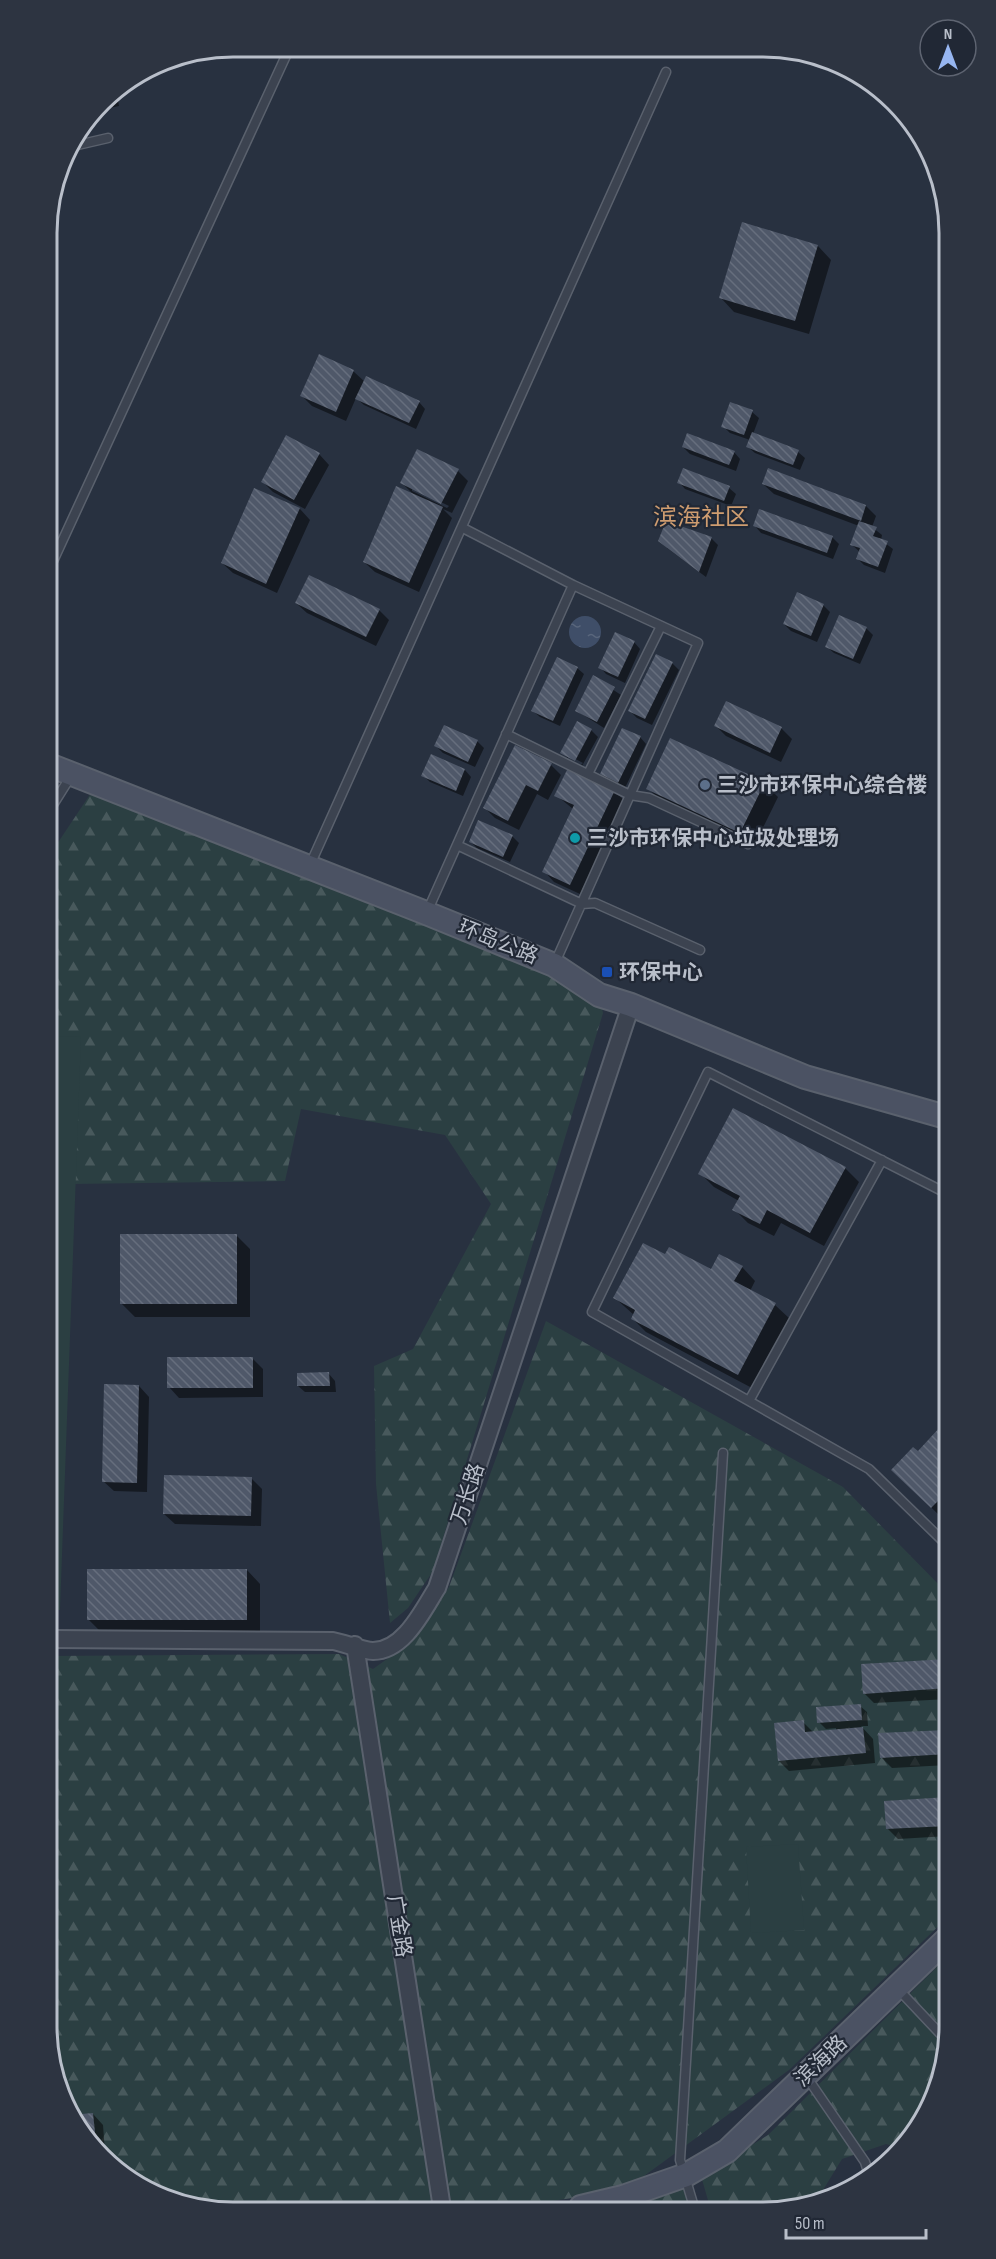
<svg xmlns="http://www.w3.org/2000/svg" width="996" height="2259" font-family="'Sofia Sans Condensed','Noto Sans SC',sans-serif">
	<defs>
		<pattern id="forest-firs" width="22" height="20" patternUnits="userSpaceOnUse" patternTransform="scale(1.5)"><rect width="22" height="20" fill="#2b3f42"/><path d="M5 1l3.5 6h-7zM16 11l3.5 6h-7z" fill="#48595c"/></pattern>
		<pattern id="water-ripples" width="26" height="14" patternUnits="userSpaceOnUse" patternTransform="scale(1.5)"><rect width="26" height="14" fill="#3f4e68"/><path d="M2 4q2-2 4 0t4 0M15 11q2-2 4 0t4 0" fill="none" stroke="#59667c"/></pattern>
		<pattern id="building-back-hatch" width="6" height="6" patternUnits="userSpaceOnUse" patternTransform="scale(1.5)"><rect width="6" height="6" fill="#4f5869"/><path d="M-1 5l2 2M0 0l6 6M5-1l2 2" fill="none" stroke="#666e7d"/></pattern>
	</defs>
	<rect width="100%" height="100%" fill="#283140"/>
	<path fill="url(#forest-firs)" d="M93 790 599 995 603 1013 433 1571 408 1608 390 1623 376 1484 374 1366 413 1349 491 1204 445 1135 301 1109 285 1181 69 1184 50 1068 49 856Z
		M546 1321 843 1487 948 1594 949 1916 789 2070 644 2176 606 2193 504 2208 197 2209 110 2166 72 2119 53 2074 51 1656 339 1654 373 1669 411 1642 449 1587Z
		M949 1955V2038L935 2097 903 2149 886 2144 842 2159 823 2190V2201L811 2206 710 2207 701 2176 768 2135Z
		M684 2186 688 2207H611Z"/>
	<path fill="#2b3f42" d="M50 1036 81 1037 60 1610H51Z
		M798 1844 804 1930 751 1933 746 1847Z"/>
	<path fill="url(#water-ripples)" d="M569 632a16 16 0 1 1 32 0a16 16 0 1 1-32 0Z"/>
	<path fill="#0007" fill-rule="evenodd" d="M116 89 119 106 96 111 110 93Z
		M818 246 831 260 809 334 734 312 721 298Z
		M353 371 365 382 419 402 425 409 416 429 364 405 356 398 346 421 312 406 302 396Z
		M752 412 759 418 753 434 798 452 805 458 800 470 755 453 748 447 750 440 730 433 723 426Z
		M683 447 734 452 740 459 736 471 690 454Z
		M319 454 329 465 305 509 273 492 263 482Z
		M768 470 866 506 876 516 872 527 882 535 881 540 893 549 885 573 864 565 858 559 860 552 852 545 859 526 774 494 763 484Z
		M458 471 468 481 452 513 443 509 452 518 419 592 375 572 364 562 415 496 402 483ZM412 488 449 506 447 508 412 491Z
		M679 482 729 488 736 494 731 506 685 489Z
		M255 490 300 509 310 520 277 593 233 573 222 563Z
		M755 526 832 537 839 544 833 559 761 533Z
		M711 538 718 545 706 577 667 548Z
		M296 603 379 610 389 620 376 646 307 613Z
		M823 605 830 612 817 642 791 631 784 624Z
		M866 628 873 635 860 664 834 653 827 647Z
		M634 642 640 649 625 683 606 674 600 667Z
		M672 663 679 670 652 725 637 718 630 711Z
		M577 668 584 674 560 726 540 717 533 711Z
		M594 677 621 695 604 728 577 711Z
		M716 726 781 728 792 739 781 762 726 736Z
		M591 730 598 737 582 766 568 759 581 765 583 763 568 755V758L562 752Z
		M640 737 646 744 625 788 608 780 602 774Z
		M477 741 484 748 475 767 443 753 436 746Z
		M432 756 465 770 471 777 463 796 430 782 423 775Z
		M551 765 561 775 548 800 537 794 519 830 495 818 485 808Z
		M764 783 778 797 754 846 662 802 648 788Z
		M614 791 625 801 580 894 554 882 544 871 573 809 556 795Z
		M512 836 519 843 510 862 477 848 471 842Z
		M845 1168 859 1182 824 1246 781 1223 774 1236 748 1223 734 1209 739 1201 714 1187 700 1173Z
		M236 1235 250 1249V1317H135L121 1303Z
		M666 1256 712 1271 742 1267 755 1281 750 1291 775 1305 789 1318 752 1388 646 1332 632 1318 634 1315 615 1298Z
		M252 1358 263 1369V1397L179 1398 169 1387Z
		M329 1374 335 1381 336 1392H305L298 1386Z
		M139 1386 149 1397 147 1492 114 1491 103 1481Z
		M941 1428 947 1434V1512L942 1518 893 1470 918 1453Z
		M251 1478 262 1489 261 1526 175 1524 164 1514Z
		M247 1570 260 1584V1633H102L88 1619Z
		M948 1660V1699L874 1703 864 1693Z
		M860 1706 867 1712 868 1726H861L873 1739 875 1763 789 1771 779 1761 803 1722 814 1733 836 1731V1728L826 1729 819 1722Z
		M948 1731V1765L892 1768 881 1757 880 1735Z
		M948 1799V1836L898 1839 888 1829 886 1802Z
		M93 2114 103 2125 105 2152H99L70 2116Z"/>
	<path fill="url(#building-back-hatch)" d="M742 222 818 245 795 321 719 298Z
		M319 354 354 370 336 412 300 396Z
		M366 376 420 401 409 423 355 399Z
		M730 402 753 410 744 435 721 427Z
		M752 432 799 450 793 465 746 447Z
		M687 433 735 451 729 465 682 447Z
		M286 435 320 453 294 500 261 482Z
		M417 449 459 469 441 504 400 483Z
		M683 468 730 486 724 501 677 483Z
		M768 468 866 505 861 521 762 484Z
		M396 486 443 507 409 583 363 562Z
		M254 488 300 508 266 584 221 563Z
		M759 509 833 536 827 553 753 526Z
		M666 521 712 537 699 572 658 541Z
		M859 521 877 527 873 536 888 541 878 567 856 559 860 548 850 545Z
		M309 575 380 609 366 637 295 603Z
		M797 592 824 604 811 636 783 624Z
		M839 615 867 627 853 659 825 647Z
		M615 632 635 641 618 677 598 668Z
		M656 654 673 662 645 719 628 711Z
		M557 657 578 667 553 721 531 711Z
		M593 675 615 687 597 722 575 711Z
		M726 701 782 727 770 753 714 726Z
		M577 721 592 729 575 761 560 753Z
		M444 725 478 740 468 762 434 746Z
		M622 728 641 736 618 783 600 774Z
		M670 738 765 782 740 833 646 789Z
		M515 745 552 763 538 791 526 785 508 821 483 808Z
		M431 754 465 769 456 791 421 776Z
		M568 768 615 790 570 885 542 872 574 805 554 796Z
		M478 820 513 835 503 857 469 842Z
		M733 1108 846 1167 810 1233 767 1210 760 1224 732 1210 740 1196 698 1174Z
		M120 1234H237V1304H120Z
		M643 1243 665 1254 669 1247 711 1269 719 1254 743 1266 734 1281 776 1303 738 1375 631 1319 635 1310 613 1298Z
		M167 1357H253V1388H167Z
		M329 1372 330 1386H297V1373Z
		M104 1384 139 1385 137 1483 102 1482Z
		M941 1426 947 1432V1492L931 1508 891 1470 913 1447 918 1451Z
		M164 1475 252 1477 251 1516 163 1514Z
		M87 1569H247V1620H87Z
		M948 1659V1688L863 1694 861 1664Z
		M861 1704 862 1720 817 1723 816 1707Z
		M804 1720 805 1732 863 1727 866 1753 778 1761 774 1723Z
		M948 1730V1754L880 1758 878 1733Z
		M948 1797V1826L886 1829 884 1801Z
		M93 2113 96 2142H91L70 2115Z"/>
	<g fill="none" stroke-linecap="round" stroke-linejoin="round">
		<defs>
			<path id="lane" d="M69 147 108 138
				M463 528 573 585
				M48 572 290 47
				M506 734 630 795 649 798 748 844
				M588 774 661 626
				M49 811 71 776
				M457 845 582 904 595 903 700 950
				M310 865 666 72
				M427 912 573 585 698 643 554 965
				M946 1193 708 1072 592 1312 869 1469 948 1546
				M749 1401 882 1160
				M898 1989 948 2042
				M806 2076 865 2162 870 2178
				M694 2207 680 2160 723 1453"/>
			<path id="street" d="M51 1639 333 1641C344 1643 364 1651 373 1651 404 1651 423 1610 437 1588L631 1005
				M355 1645 442 2208"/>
			<path id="secondary" d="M49 765 426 913 554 965 599 995 631 1005 805 1077 946 1117
				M581 2207 623 2197 686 2175 727 2151 949 1937"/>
		</defs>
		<use href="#lane" stroke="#5a616d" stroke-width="11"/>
		<use href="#street" stroke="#5a616d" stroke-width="20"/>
		<use href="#secondary" stroke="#5a616d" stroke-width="26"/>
		<path stroke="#4a5c60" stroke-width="3" stroke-dasharray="4.5 4.5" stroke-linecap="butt" d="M50 1081V1086"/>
		<use href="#lane" stroke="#3c4350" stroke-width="8"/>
		<use href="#street" stroke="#3c4350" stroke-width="16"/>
		<use href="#secondary" stroke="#4b5263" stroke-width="22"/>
	</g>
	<circle fill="#5c6f8a" stroke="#212835" stroke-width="2" cx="705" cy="785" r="6"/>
	<circle fill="#0f9aa8" stroke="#212835" stroke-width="2" cx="575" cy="838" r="6"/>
	<rect fill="#1a4fb4" stroke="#212835" stroke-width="2" x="601" y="966" width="12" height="12" rx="3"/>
	<g text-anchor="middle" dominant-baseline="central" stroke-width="4.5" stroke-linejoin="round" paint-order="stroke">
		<g font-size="21" font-weight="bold" fill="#b9bfca" stroke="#212835" text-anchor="start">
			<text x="717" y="785">三沙市环保中心综合楼</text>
			<text x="587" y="838">三沙市环保中心垃圾处理场</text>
			<text x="619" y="972">环保中心</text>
		</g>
		<g font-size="21" fill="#b9bfca" stroke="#212835">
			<text transform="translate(498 942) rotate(22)">环岛公路</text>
			<text transform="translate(468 1494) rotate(-72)">万长路</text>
			<text transform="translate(399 1926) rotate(81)">广金路</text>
			<text transform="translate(821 2061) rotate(-44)">滨海路</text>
		</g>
		<g font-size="24" fill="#cf9d70" stroke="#212835">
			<text x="701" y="517">滨海社区</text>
		</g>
	</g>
	<path d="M0 0H996V2259H0ZM233 57H763A176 176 0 0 1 939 233V2026A176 176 0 0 1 763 2202H233A176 176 0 0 1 57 2026V233A176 176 0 0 1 233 57Z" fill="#2d3441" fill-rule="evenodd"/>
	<path fill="none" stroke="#b9bfca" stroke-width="3" d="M233 57H763A176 176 0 0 1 939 233V2026A176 176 0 0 1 763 2202H233A176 176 0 0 1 57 2026V233A176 176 0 0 1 233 57Z"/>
	<g transform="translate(948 48)"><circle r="28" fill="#212835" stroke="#5e6471" stroke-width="1.5"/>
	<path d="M0-4.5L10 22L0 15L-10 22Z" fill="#97b6f1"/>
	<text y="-9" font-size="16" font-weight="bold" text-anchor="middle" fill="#b9bfca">N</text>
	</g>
	<path d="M786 2229v9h140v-9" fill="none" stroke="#b9bfca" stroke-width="3"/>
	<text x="795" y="2229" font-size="18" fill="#b9bfca" stroke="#212835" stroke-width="4.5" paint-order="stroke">50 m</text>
</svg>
